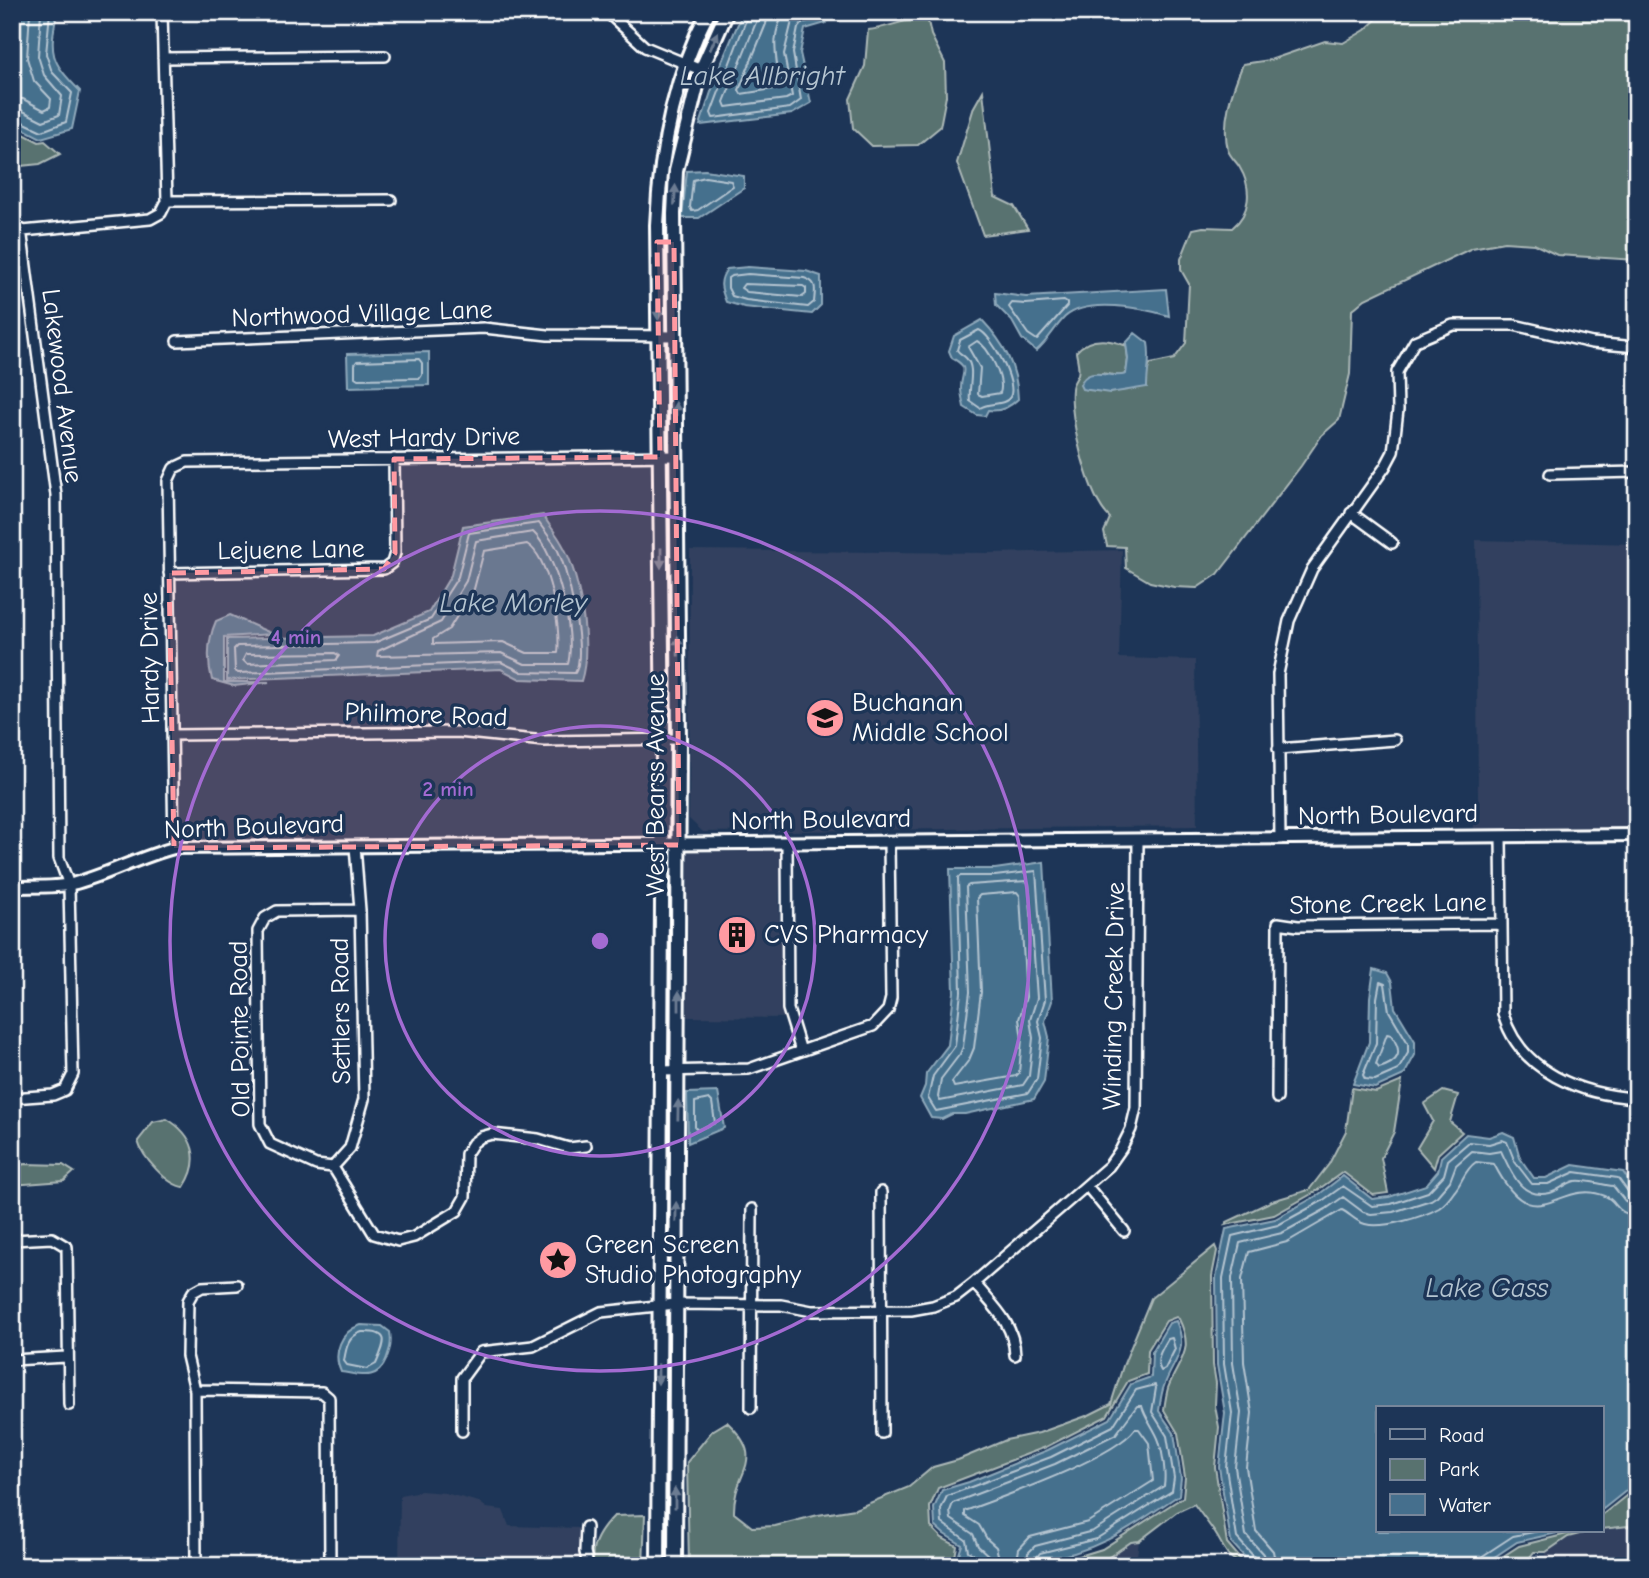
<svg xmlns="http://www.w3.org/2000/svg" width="1649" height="1578" font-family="'Comic Neue',sans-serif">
	<rect width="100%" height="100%" fill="#1d3557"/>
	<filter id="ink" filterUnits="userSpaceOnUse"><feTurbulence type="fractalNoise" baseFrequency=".0143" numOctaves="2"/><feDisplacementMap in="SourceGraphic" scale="14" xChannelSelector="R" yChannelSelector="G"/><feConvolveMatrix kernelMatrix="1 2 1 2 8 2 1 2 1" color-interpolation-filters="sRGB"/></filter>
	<g filter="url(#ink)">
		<path fill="#31415e" d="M1476 540 1637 544V833L1473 832 1478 800Z
			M690 550 990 553 1122 550 1119 658 1195 660 1197 826 703 832 689 819Z
			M782 847 779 903 785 1018 687 1017 688 849Z
			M421 1491 445 1493 479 1502 487 1508 503 1510 509 1526 580 1528V1553L583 1566H399L400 1495Z
			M1637 1525V1566H1546V1552L1568 1537 1591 1531H1602V1529Z
			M1139 1541 1137 1556 1139 1562 1133 1566H1096L1131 1542Z"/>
		<path fill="#58726f" stroke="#acb8b7" stroke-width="2" d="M917 12H926L931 35 945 63 946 96 940 127 918 145 872 146 853 128 850 99 865 66 868 30C886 28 900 21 917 19Z
			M1384 12H1637V260L1557 255 1534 244 1504 242 1472 248 1365 299 1352 310 1350 374 1339 420 1322 435 1301 466 1218 574 1197 588 1174 587 1150 582 1126 568 1125 547 1107 546 1104 532 1110 518C1088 498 1069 418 1072 389 1072 383 1077 379 1078 374 1080 368 1077 359 1076 352 1089 337 1106 338 1124 345L1126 343 1128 359 1126 374 1120 376 1102 373 1092 390C1118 392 1141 395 1150 364L1174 359 1186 343 1189 284 1181 270V259L1193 229 1203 227 1232 228C1251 213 1252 188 1240 168 1237 162 1230 157 1228 150 1221 121 1232 90 1243 64L1270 60 1325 41 1343 43 1365 30Z
			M983 91 995 197 1014 206 1028 229 983 235 957 163 974 107Z
			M12 128 39 142 45 141 60 154 40 164 12 167Z
			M1402 1081 1394 1132 1381 1158 1388 1193 1373 1195 1343 1172 1315 1192 1274 1215 1225 1225 1227 1222 1272 1201 1309 1190 1329 1164 1346 1131 1352 1088 1376 1092Z
			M1443 1091 1458 1095 1450 1122 1462 1132 1438 1154 1434 1168 1417 1148 1433 1121 1424 1104Z
			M167 1119C194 1135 202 1160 184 1187 168 1186 142 1157 138 1141L153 1122Z
			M26 1164 63 1165 74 1172 64 1181 12 1185V1166Z
			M1215 1246 1217 1251 1212 1276 1213 1365 1216 1383 1215 1406 1219 1427 1215 1467 1227 1543 1246 1565C1226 1560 1225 1548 1215 1533 1208 1523 1201 1514 1194 1504L1177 1512 1139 1541 1131 1542 1096 1566H1047V1563L1060 1562 1102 1549 1183 1497 1185 1477 1178 1433 1164 1410C1165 1403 1166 1395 1168 1388 1179 1359 1195 1352 1179 1319L1176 1317 1166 1321 1148 1350 1147 1374 1128 1381 1107 1416 1046 1447 938 1488 930 1507 931 1527 942 1538 957 1546 955 1557 972 1566H689L687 1462 712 1431 727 1422C769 1462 733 1469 734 1513L752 1527 775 1526 818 1515 855 1509 909 1487 933 1467 958 1460 1006 1440 1039 1433 1089 1415 1111 1404 1123 1366 1151 1298Z
			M1637 1487V1525L1602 1529V1515Z
			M645 1515 643 1566H594C588 1547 601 1529 614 1516Z
			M1579 1531H1591L1568 1537 1546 1552H1534L1526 1562 1488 1566 1519 1546Z"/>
		<path fill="#456f8d" stroke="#8fa9bb" stroke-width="2" d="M12 12H57C49 54 50 61 80 91L72 129 41 138 12 123Z
			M743 12H906C887 24 851 18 830 14L826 23 805 29 800 53 811 103 792 114 700 125 719 68Z
			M705 170 744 176V188L699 218H682L687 171Z
			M748 267 806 271 821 276V305L812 314 744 307 726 302C721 289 718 281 727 269Z
			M1166 289 1169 316C1143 308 1087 297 1065 317 1054 328 1048 341 1036 351L1022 339 1012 321 996 305 995 293 1026 297Z
			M982 320C1004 343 1017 366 1018 399 1010 407 1000 412 988 410L985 416 977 415 964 407C963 401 961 395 961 388 961 372 971 368 952 358L949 351 954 336Z
			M1135 333 1148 343C1151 359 1147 371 1147 387L1110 393 1082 389 1080 385C1088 364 1110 380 1126 374L1128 359 1126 343Z
			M429 352V385L348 387 347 354Z
			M543 515C548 524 556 533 561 542 580 573 592 647 581 681L520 679 501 669 227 680V639L373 636 429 612 451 575 463 526Z
			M230 615 273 634 224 637V682H269L234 686 212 680C207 660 208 639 216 621Z
			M1044 862 1052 1001 1045 1021 1049 1037 1044 1082 1034 1099 965 1114H952L942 1119 931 1118 920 1098 925 1086 926 1074 948 1045 954 992 950 869H995Z
			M1374 969 1387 973 1392 982 1395 1008 1415 1041V1055L1404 1075 1375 1088 1353 1084 1369 1042 1370 997Z
			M718 1092 724 1128 688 1143 687 1093Z
			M1503 1132 1514 1137 1520 1158 1534 1178H1546L1573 1165 1623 1172 1637 1193V1336L1634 1339 1637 1352V1482L1602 1510V1408H1378V1531H1566L1517 1542 1481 1566H1253L1231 1542 1219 1467 1225 1413 1217 1365 1216 1277 1226 1229 1275 1219 1318 1195 1343 1176 1372 1199 1389 1197 1426 1185 1438 1171 1441 1157 1466 1134 1489 1137Z
			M1176 1321C1190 1352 1172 1361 1163 1389 1161 1396 1160 1403 1159 1411L1174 1433 1181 1478 1179 1495C1135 1524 1097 1554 1043 1559V1566H984L959 1554 962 1545 944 1534 935 1526 934 1508 942 1490 969 1482 1048 1450 1110 1419 1131 1384 1151 1377 1152 1352 1169 1323Z
			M361 1325 382 1326 390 1332C392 1344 390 1349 386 1360 377 1382 359 1374 341 1372 332 1353 341 1331 361 1325Z"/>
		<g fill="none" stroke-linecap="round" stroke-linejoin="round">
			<path stroke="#b5c5d1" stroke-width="2" d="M749 12 711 113 713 118 790 108 801 100 793 53 798 28 802 23 820 17 823 12
				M758 12 757 20 724 102 726 107 786 99 792 96 784 54 792 21 806 12
				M768 12 766 24 739 90 741 94 780 88C778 61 768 38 785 12
				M12 98 23 99 44 110 50 107 51 99 34 81 27 58 30 12
				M12 109 21 110 43 121 59 115 62 96 44 75 38 56 41 12
				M12 117 42 131 66 122 72 93 52 72 46 54 50 12
				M705 177 731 181 733 186 698 210 692 211 690 207 693 180Z
				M748 274 804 278C818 282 815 289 814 302L808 307 746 300 732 296 728 288V278L731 276Z
				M744 284 803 286 806 288V294L802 297 747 292 741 288Z
				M1064 301 1067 303V306L1037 340 1028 334 1009 307 1012 303 1026 304Z
				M979 330C992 335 1018 384 1010 397 1005 406 988 402 980 408L970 401C968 387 976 368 966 358 963 355 959 353 957 350L960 340Z
				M977 341C989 347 1005 380 1000 393L982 396 978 394 980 368 968 347Z
				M419 359 422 363V375L420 378 358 379 355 377V364L357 361Z
				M539 523C544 530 550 538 555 545 568 566 587 653 575 673L522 672 501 662 238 673 235 671 234 649 237 646 374 643 431 619 458 577 469 533Z
				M533 532C557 554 576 633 568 664H525L501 653 377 656 378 651 441 622 466 581 476 541Z
				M527 544C550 558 561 627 558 653H527L503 642 433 644V639L449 629 474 589 484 551Z
				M335 653 339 656 336 660 247 664 243 660 246 654Z
				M1036 871 1045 1000 1038 1021 1042 1038 1037 1079 1028 1093 936 1111 928 1098 933 1076 955 1046 961 992 958 878 960 876H995Z
				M1027 881 1029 884 1037 998 1030 1020 1033 1038 1029 1076 1023 1085 940 1101 938 1097 941 1079 960 1054 963 1047 970 992 966 887 969 885Z
				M1017 892 1020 896 1026 997 1019 1019 1022 1039 1019 1073 1016 1076 954 1087 952 1082 969 1060 974 1048 981 992 977 898 980 895Z
				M1380 982 1385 984 1389 1011 1408 1043V1053L1398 1070 1375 1080 1365 1079 1363 1075 1376 1043 1377 998Z
				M1387 1034 1391 1035C1404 1053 1399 1062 1379 1068L1376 1064Z
				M709 1099 712 1102 715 1123 697 1130 695 1127V1102Z
				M362 1332C392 1331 385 1343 376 1364L367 1369 347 1365 344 1361C346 1348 348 1336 362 1332Z
				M1172 1338 1175 1349 1165 1369 1161 1371C1154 1360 1162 1349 1168 1339Z
				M982 1566 980 1558 968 1551 966 1540 942 1523 941 1509 947 1496 1051 1457 1113 1426 1136 1390 1155 1385 1156 1388 1152 1412 1167 1436 1174 1478 1172 1491 1096 1539 1040 1553 1036 1558V1566
				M991 1566 988 1555 978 1546 973 1534 951 1519 950 1511 953 1503 1055 1464 1116 1434 1137 1406H1142C1145 1418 1155 1429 1159 1441 1163 1454 1166 1473 1164 1486L1093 1531 1035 1546 1028 1553 1027 1566
				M1001 1566 996 1547 987 1539 979 1525 965 1516V1511C1002 1497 1114 1458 1135 1429H1139L1149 1443 1153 1481 1088 1522 1030 1537 1019 1549 1016 1566
				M1257 1566 1256 1559 1237 1538 1226 1467 1232 1413 1224 1364 1223 1278 1232 1236 1278 1225 1322 1201 1343 1186 1372 1206 1391 1204 1428 1192 1444 1175 1448 1160 1469 1142 1489 1144 1502 1140 1507 1142 1515 1162 1532 1184H1548L1575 1172 1618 1178 1629 1193 1637 1195
				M1266 1566 1263 1554 1246 1535 1235 1467 1241 1413 1233 1363 1232 1278 1240 1243 1282 1233 1326 1209 1343 1197 1363 1212 1371 1214 1393 1212 1431 1200 1437 1196 1450 1181 1456 1165 1472 1151 1489 1153 1501 1151C1511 1172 1521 1200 1550 1193 1558 1191 1566 1183 1575 1181 1585 1179 1602 1185 1613 1186L1625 1201 1637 1204
				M1276 1566 1273 1551 1256 1531 1246 1467 1252 1413 1244 1362 1242 1279 1249 1252 1287 1242 1342 1210C1350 1214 1356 1222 1365 1224 1383 1229 1423 1217 1439 1208 1445 1204 1450 1198 1454 1192 1463 1182 1464 1170 1476 1162L1494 1164C1535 1245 1558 1176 1605 1196 1618 1201 1614 1214 1637 1215
				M1478 1566 1481 1557 1513 1536 1539 1531"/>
			<defs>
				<path id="minor" d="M607 12 645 47 701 70
					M163 58 385 56
					M167 201 391 200
					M12 232 150 219 161 213 167 201 162 12
					M177 341 484 328 548 335 675 336
					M1550 474 1637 472
					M1351 513 1392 543
					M169 573 384 569 392 563 395 553 394 459
					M172 735 458 732 544 741 679 739
					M1278 749 1395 740
					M1501 837 1503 1014C1520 1072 1581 1095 1637 1098
					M1280 839 1278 674 1289 621 1312 569 1385 467 1393 452 1398 410 1397 372 1415 341 1453 325H1514L1592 343 1637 347
					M787 842 788 1009 801 1051
					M174 848 168 481 174 468 187 462 676 456
					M360 910 277 911 265 918 258 931 260 1124 270 1144 316 1165 333 1167 374 1234 398 1241 414 1237 457 1211 465 1197 466 1154 473 1143 481 1137 492 1134 538 1139 569 1148 586 1146
					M661 1071 749 1069 873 1026 888 1010 891 998 889 842
					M12 1098 53 1095 65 1090 73 1074 69 885 59 858 56 495 21 229
					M1277 1098 1278 923 1298 926 1502 924
					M333 1167 350 1148 364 1099 360 910 355 846
					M1087 1186 1124 1231
					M881 1192 882 1433
					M12 1240 52 1238 67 1247 69 1405
					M974 1283C994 1307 1014 1323 1015 1355
					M12 1360 66 1357
					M195 1390 322 1392 329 1398 330 1566
					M751 1408 752 1209
					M462 1431V1378L481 1352 533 1346 601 1312 675 1304 781 1305 812 1311 911 1310 933 1306 956 1297 974 1283 1109 1166 1121 1149 1131 1129 1136 1108 1138 840
					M586 1527 585 1552 588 1566
					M196 1566 195 1390 187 1356 188 1301 193 1292 202 1287 237 1285"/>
				<path id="tertiary" d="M12 887C31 886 53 888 72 884 107 875 139 857 174 848L1637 835"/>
				<path id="secondary" d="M658 1566 663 739 657 225C660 151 673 79 708 12
					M675 1566 679 739 674 214 676 171 701 70 727 12"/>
			</defs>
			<use href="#minor" stroke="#fff" stroke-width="14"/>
			<use href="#tertiary" stroke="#fff" stroke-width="16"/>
			<use href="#secondary" stroke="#fff" stroke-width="18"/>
			<use href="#minor" stroke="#1d3557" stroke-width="9"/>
			<use href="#tertiary" stroke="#1d3557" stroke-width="10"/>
			<use href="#secondary" stroke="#1d3557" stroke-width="12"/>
		</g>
		<defs><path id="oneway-solid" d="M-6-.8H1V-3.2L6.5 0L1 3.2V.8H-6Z" transform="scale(1.75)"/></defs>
		<g fill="#6c7c92">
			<use href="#oneway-solid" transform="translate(714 41) rotate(-66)"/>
			<use href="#oneway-solid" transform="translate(675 195) rotate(-87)"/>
			<use href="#oneway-solid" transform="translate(658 310) rotate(89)"/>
			<use href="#oneway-solid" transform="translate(676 412) rotate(-91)"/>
			<use href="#oneway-solid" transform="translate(661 558) rotate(90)"/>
			<use href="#oneway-solid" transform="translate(678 646) rotate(-91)"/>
			<use href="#oneway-solid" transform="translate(679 1001) rotate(-90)"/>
			<use href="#oneway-solid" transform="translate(678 1110) rotate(-89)"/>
			<use href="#oneway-solid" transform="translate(676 1212) rotate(-89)"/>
			<use href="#oneway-solid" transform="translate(658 1374) rotate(90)"/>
			<use href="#oneway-solid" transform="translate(675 1498) rotate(-90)"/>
		</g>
	</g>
	<path fill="#ff9aa2" fill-opacity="0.2" stroke="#ff9aa2" stroke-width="5" stroke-dasharray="14 9" stroke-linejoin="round" d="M657 242H674L679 845 174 848 169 573 384 569 395 553 394 459 660 457Z"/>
	<g fill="none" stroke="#a36bd2" stroke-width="3.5">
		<circle cx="600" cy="941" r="215"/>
		<circle cx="600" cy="941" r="430"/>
	</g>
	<defs>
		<symbol id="school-disc" viewBox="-11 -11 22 22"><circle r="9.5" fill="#ff9aa2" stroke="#1d3557"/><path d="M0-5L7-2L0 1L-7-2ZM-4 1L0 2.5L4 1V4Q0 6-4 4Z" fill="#111"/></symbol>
		<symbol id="building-disc" viewBox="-11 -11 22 22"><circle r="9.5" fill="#ff9aa2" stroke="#1d3557"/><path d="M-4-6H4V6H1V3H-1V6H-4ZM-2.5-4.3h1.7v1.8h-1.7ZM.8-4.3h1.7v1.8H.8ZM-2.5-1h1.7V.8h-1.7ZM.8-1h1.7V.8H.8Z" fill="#111"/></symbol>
		<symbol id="sight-disc" viewBox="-11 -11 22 22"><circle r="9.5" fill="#ff9aa2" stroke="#1d3557"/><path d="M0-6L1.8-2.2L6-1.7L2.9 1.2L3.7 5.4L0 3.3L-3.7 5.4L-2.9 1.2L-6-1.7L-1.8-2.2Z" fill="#111"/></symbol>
	</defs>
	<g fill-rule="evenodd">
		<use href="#school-disc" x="803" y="696" width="44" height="44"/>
		<use href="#building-disc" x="715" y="913" width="44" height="44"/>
		<use href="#sight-disc" x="536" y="1238" width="44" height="44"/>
	</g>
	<g text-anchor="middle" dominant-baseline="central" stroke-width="7" stroke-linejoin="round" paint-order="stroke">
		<g font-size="26" fill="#fff" stroke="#1d3557">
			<text transform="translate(362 314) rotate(-2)">Northwood Village Lane</text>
			<text transform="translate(62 386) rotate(83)">Lakewood Avenue</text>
			<text transform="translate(424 438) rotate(-1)">West Hardy Drive</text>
			<text transform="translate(291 550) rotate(-1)">Lejuene Lane</text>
			<text transform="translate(150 658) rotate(-91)">Hardy Drive</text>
			<text transform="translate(426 715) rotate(2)">Philmore Road</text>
			<text transform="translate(656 785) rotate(-90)">West Bearss Avenue</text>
			<text transform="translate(1388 815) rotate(-1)">North Boulevard</text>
			<text transform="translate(821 820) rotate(-1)">North Boulevard</text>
			<text transform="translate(254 827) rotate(-2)">North Boulevard</text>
			<text transform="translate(1388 904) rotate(-1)">Stone Creek Lane</text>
			<text transform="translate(1114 996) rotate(-89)">Winding Creek Drive</text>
			<text transform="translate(341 1011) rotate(-91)">Settlers Road</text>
			<text transform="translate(240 1029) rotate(-91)">Old Pointe Road</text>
		</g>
		<g font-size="26" fill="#fff" stroke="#1d3557" text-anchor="start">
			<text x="852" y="703">Buchanan<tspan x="852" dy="30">Middle School</tspan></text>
			<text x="764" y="935">CVS Pharmacy</text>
			<text x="585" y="1245">Green Screen<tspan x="585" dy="30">Studio Photography</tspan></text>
		</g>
		<g font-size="28" font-style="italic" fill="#b5c5d1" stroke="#1d3557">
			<text x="762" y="76">Lake Allbright</text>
			<text x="513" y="603">Lake Morley</text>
			<text x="1487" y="1288">Lake Gass</text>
		</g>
	</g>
	<circle cx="600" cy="941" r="10" fill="#a36bd2" stroke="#1d3557" stroke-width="3.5"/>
	<g font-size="21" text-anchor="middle" font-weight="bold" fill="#a36bd2" stroke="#1d3557" stroke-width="7" stroke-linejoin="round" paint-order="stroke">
		<text x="296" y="644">4 min</text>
		<text x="448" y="796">2 min</text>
	</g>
	<rect width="1649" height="1578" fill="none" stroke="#1d3557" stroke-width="42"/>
	<rect x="21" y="21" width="1607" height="1536" fill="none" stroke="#fff" stroke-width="2.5" filter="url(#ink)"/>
	<rect x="1376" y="1406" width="228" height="126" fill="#1d3557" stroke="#77869a" stroke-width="2"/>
	<rect x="1390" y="1429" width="35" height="10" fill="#1d3557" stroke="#77869a" stroke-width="2"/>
	<text x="1439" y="1442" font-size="21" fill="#ffffff">Road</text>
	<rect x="1390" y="1459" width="35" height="21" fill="#58726f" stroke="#77869a" stroke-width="2"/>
	<text x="1439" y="1476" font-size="21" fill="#ffffff">Park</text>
	<rect x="1390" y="1494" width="35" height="21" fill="#456f8d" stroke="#77869a" stroke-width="2"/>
	<text x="1439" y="1512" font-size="21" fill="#ffffff">Water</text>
</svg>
